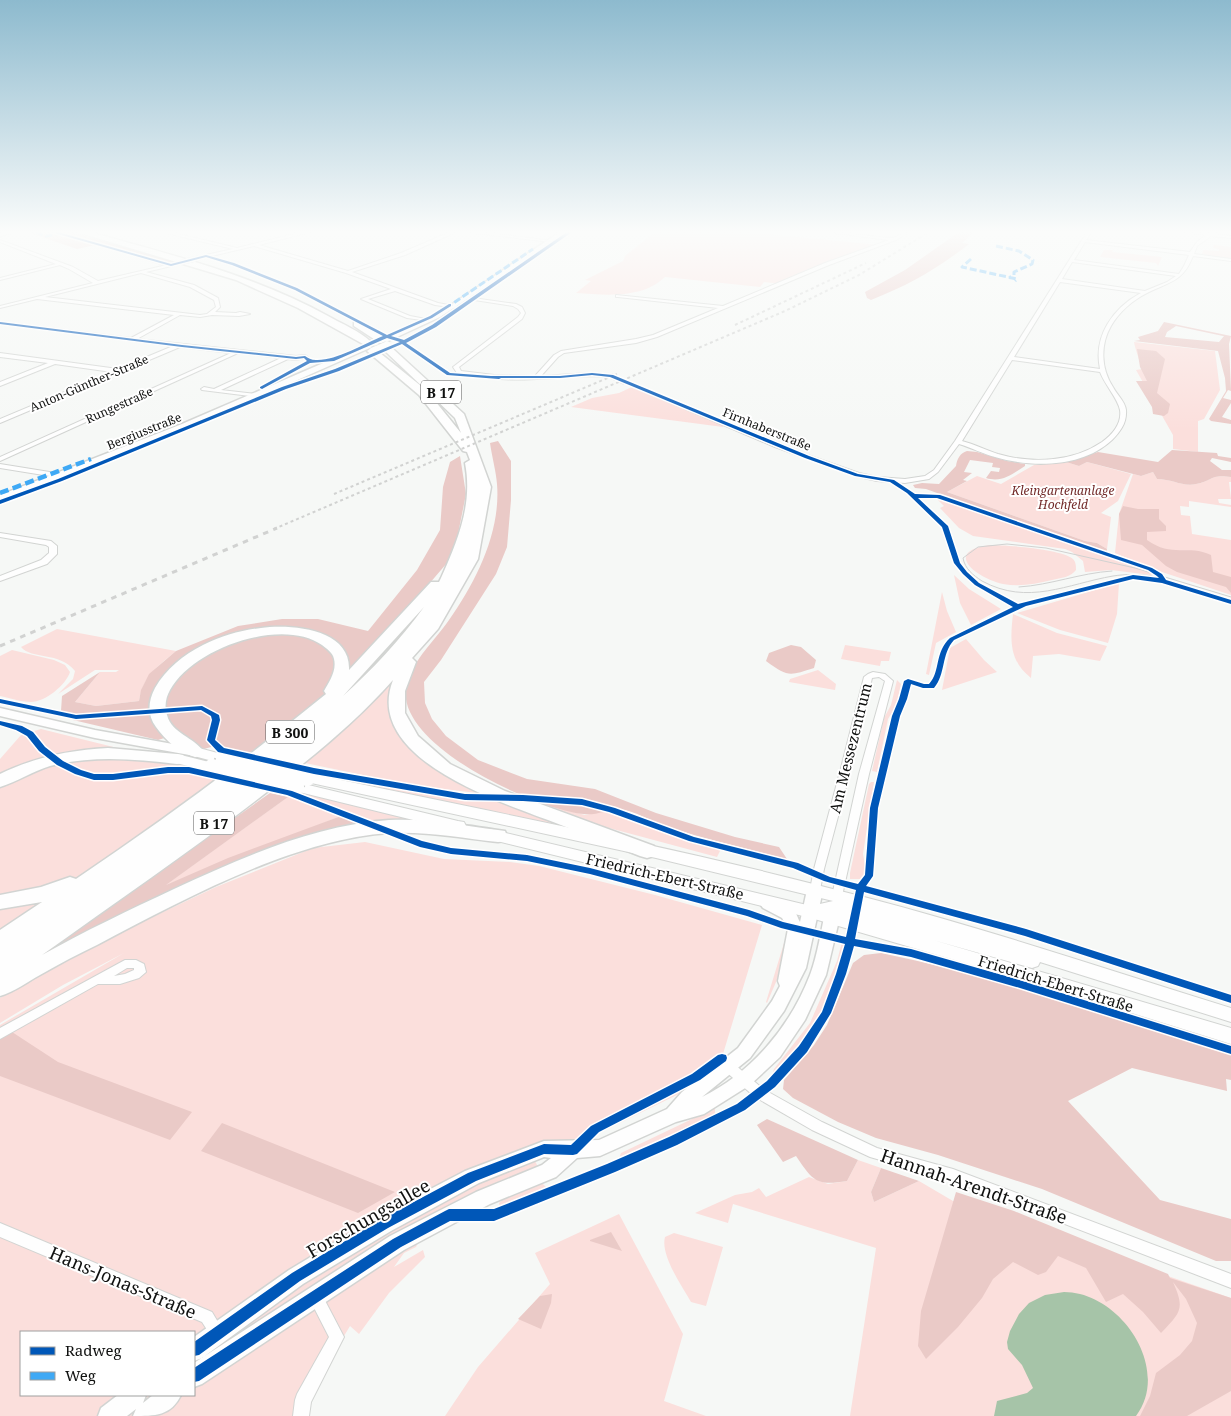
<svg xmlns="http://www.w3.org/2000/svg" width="1231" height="1416" font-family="'Noto Serif',serif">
	<rect width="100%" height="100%" fill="#f6f8f6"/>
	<path fill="#fbdfdc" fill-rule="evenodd" d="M655 232H746L879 245 782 284 764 282 760 287 665 277C642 299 606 295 576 293L591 281 585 280 623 261 625 256Z
		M1214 245 1231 247V259L1196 253 1202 254 1203 250 1219 251V249L1213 248Z
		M1104 250H1113L1112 252 1162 257 1158 266 1156 263 1100 257Z
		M1134 342 1215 351 1220 390 1204 419 1198 421V452L1173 449V435L1136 370 1142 369C1141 364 1135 349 1134 342Z
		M634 386 724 424 723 427 571 407 592 398 619 393Z
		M1066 462 1079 466 1087 462 1131 474 1118 501 1101 513 1111 517 1107 549 1097 543 1085 541 947 492 977 476 1001 484 1034 465Z
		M1153 472 1157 479C1172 479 1183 487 1196 484 1213 481 1210 474 1231 477V482H1229L1231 499H1218L1219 503 1231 505V507L1189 501V507L1180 506 1181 515 1190 516 1192 534 1231 540V595L1147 567 1115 553 1119 514 1133 474 1141 476Z
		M943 499 1154 572 1151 575 1111 570 1085 572 1083 561 1072 552 1065 549 973 536 959 528 940 508 944 506 938 500Z
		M990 545C1005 545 1062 549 1073 559 1076 562 1076 566 1076 570 1071 577 1061 578 1052 580 1035 584 1020 587 1003 584 976 578 942 551 990 545Z
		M954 575 969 589 1001 609 971 625 960 603Z
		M1119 583 1117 614 1108 643 1060 630 1017 613Z
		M942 592 947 611 956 632 936 643 929 675 926 674Z
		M1013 614 1057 633 1107 646 1100 661 1059 654 1033 656 1031 678C1009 661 1010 640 1013 614Z
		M57 629 176 651C157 667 144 675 139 701L96 706 75 702 100 672H116L119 670H95L58 694 73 679 75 671C59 651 32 660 21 647Z
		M966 639 984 660 997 672 942 690 950 648Z
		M845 645 891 652 889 661H881L880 666 841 659Z
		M12 650 54 660 65 665 70 672C66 685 45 702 31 702 21 702 10 698 0 696V656Z
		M818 670 836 684 835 690 789 682 790 679Z
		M396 679 405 741 485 794 411 785 305 763 341 733Z
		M897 680 901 684 896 706 888 719 877 772 872 771 884 718 891 705Z
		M41 729 194 767 202 775 222 780 0 933V759L21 735Z
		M335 778 465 800 496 801 579 830Z
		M871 782H874L863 854 867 875 863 879H850V873L869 784Z
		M296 791 420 822 364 825 341 816 164 886Z
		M543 804 585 815 604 811 616 814 662 832 721 849 717 857 583 821Z
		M365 842 444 859 510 862 539 866 655 895 762 925 723 1054 689 1089 593 1136 536 1145 534 1159 538 1167 416 1240 418 1243 416 1247 404 1253 394 1267 423 1250 425 1257 389 1293 359 1334 350 1326 325 1368 301 1416H0V1025L124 953 63 985 0 1023V998L57 962 216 887 313 848ZM21 1332H194V1395H21Z
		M788 930 791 931 785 961 767 1003 766 1002Z
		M842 942 845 946C828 1007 813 1034 770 1081L774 1069 810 1023 837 961Z
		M715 1108V1114L619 1159 621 1153Z
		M858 1160 881 1168 871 1192 874 1202 919 1181 953 1201 1231 1298V1416H850L876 1248 733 1204 728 1223 695 1213 735 1195 752 1192 759 1188 766 1197 809 1177 828 1184 847 1181Z
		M542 1183 546 1187 500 1209 499 1203 503 1199Z
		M619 1214 683 1334 664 1401 706 1416H445L478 1367 550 1284 535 1253Z
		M674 1233 723 1247 706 1306 691 1302C682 1286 660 1255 665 1237Z"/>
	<path fill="#eacac7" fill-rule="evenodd" d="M27 232H70L178 261 161 265 95 245 77 249Z
		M959 232H974L962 243 969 244C937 269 909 285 871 300L867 298 865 292 905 270Z
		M1164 322 1231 336 1229 344 1231 391 1228 390 1223 398 1231 400V403L1222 417 1231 420V424L1211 421 1209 419 1226 391 1225 378 1218 351 1134 341 1140 340 1138 337 1158 331ZM1176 326 1223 336H1224L1219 342 1165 337 1167 332Z
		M1137 349 1156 351 1165 359 1157 393 1170 404 1168 413 1164 416 1153 414 1152 407 1136 381H1147L1140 367Z
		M498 441 511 461V500L507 547 496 574 441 660 424 682 425 703 432 719 446 736 478 760 527 779 595 789 656 813 735 837 779 847 787 859C748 849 709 840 671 828 655 823 641 814 625 810 612 807 597 816 584 814 537 810 389 743 407 683 414 659 435 640 449 620 476 582 501 532 497 484 496 471 492 457 490 443Z
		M1172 450 1217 453 1218 456 1231 458V462L1212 458 1210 461 1222 470H1231V477C1210 474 1213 481 1196 484 1183 487 1172 479 1157 479L1153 472 1141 476 1087 462 1079 466 1066 462 1098 452 1158 462Z
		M967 451 977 452 1007 461 1025 464V466C1012 474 1002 483 986 478L991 471 999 472 1000 468 992 467 993 463 970 460 964 472 972 473 963 480 967 481 947 492 1085 541 1097 543 1107 549 1106 554 926 489 915 488 913 485 922 483 939 484 956 466C957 459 960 453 967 451Z
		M460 456 466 494 458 534 447 563 405 612 335 687 254 755 218 745 204 749 196 746 177 734 158 740 73 720 78 715 61 711 62 696 100 672 75 702 96 706 139 701 141 690 149 674 176 651 238 626 282 619H318L368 631 417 570 440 530 443 487 450 462Z
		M1123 506 1138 509H1159V519L1166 526V531L1147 532V540C1172 558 1188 544 1211 555L1213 572 1231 577V593L1226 587 1177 572 1166 566 1142 545 1121 540 1119 514Z
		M791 645 801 647 816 660 814 668C789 676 788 677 766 661L769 653Z
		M270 793 288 797 166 885 228 858 341 816 364 825 282 848 23 968Z
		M881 953C1000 978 1115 1015 1231 1053V1080L1226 1079 1227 1091 1132 1068 1068 1101 1160 1200 1231 1219V1261H1216L1042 1189 938 1155 876 1138 838 1122 793 1098 783 1089 784 1080 814 1045 827 1025 853 963 864 955Z
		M12 1032 58 1062 192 1112 170 1140 0 1076V1039Z
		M767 1119 858 1160 847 1181C816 1186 813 1181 796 1156L783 1162 757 1125Z
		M222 1123 395 1192 358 1213 201 1151Z
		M881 1168 919 1181 874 1202 871 1192Z
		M956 1192 1014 1211 1168 1274 1170 1278 1231 1298V1391L1187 1416H1140L1150 1396 1156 1373 1180 1355 1192 1341 1197 1323 1186 1299 1173 1282C1185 1309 1181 1312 1161 1333L1143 1312 1123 1294 1106 1302 1086 1268 1058 1256 1046 1272 1038 1275 1013 1262 993 1279 982 1298 958 1327 926 1359 918 1346 921 1311Z
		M611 1232 622 1251 590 1241V1240Z
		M552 1294 551 1303 541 1329 518 1319 540 1296Z"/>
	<path fill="#a6c4a8" d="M1064 1292C1120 1292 1172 1368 1136 1416H994L997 1401 1027 1393 1033 1388 1022 1365 1008 1349 1007 1342 1010 1331 1019 1314 1029 1303 1045 1295Z"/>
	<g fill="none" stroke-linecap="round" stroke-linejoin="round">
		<path stroke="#d4d5d4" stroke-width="6" stroke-dasharray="6 3" stroke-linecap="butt" d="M611 376 625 382"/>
		<path stroke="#d4d5d4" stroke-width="9" stroke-dasharray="9 4.5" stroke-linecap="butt" d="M366 342 383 352"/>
		<defs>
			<path id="street" d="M162 232H170L237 248 302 232H310L259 245 348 271 401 253 450 232H456L405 255 352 272 438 303 459 307 457 308 435 305 395 291 368 299 410 316 431 320 429 321 407 318 361 299 391 289 346 273 254 246 199 259 197 257 233 249Z
				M465 232H480L553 241 551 242Z
				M828 232C849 232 870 237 891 238 897 238 902 232 909 232L896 240 829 265 657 337 636 343 564 353 558 357 541 376 592 373 613 375V377C605 377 597 376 590 376 546 378 501 384 457 373L453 367 518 317 521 313 518 309 513 306 468 299 466 298V297L516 304 522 307 525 313 522 319 459 367 461 371 494 375 535 376 554 355 561 351 636 339 653 335 718 308 618 297H616V295L723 306 825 263 889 240Z
				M1087 232H1091L1086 240 1190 252 1197 242 1206 235 1185 232 1210 233 1217 232 1215 234 1231 236V238L1211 236 1197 246 1194 254 1231 259V261L1193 256C1183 282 1169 282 1147 293 1133 300 1119 312 1111 326 1100 345 1101 369 1113 387 1117 395 1125 401 1126 410 1127 423 1120 432 1112 440 1082 468 1032 468 995 457 983 454 972 448 959 444L938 472 929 479 905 483 877 481 855 476 775 447 622 382 627 381 779 445 859 473 877 477 905 479 925 476 934 470 955 441ZM1085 242 1189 255 1184 266 1179 274 1074 260ZM1072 262 1176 276 1167 282 1145 291 1062 279ZM1060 282 1141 293C1113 308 1093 336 1100 369L1014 357ZM1012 360 1100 372C1105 385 1118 399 1120 410 1122 423 1113 434 1102 442 1073 462 1032 464 998 454 986 450 974 444 962 441Z
				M0 240 73 267 98 281 184 261V263L146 272 194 285 218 298 220 307 215 312 236 313 240 312 250 314 239 316 212 315 200 317 180 315 137 339 296 356 305 355 308 357 296 360 288 359 221 390 257 394 259 395V397L202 390 201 389 204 387 214 389 281 358 238 353 0 461V457L231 353 180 347 0 423V419L112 372 55 364 0 386V382L48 363 0 357V353L118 369 173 346 0 324V322L131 338 174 315 37 299 0 308V306L93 283 69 269 60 265 0 280V278L56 264 0 242ZM141 273 190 287 214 300 216 307 207 314 200 315 45 297Z
				M0 464 62 474 65 476 62 478 0 468Z
				M0 533 51 541 57 546V554L47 564 0 581V576L41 560 49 553V547L46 545 0 537Z
				M873 672 885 674 893 681 869 774 842 896 841 899 837 900 833 899 832 896 859 774 885 681 879 677 872 678 851 768 824 869 820 890 819 893 815 894 811 893 810 890 814 869 841 768 864 677 868 674Z
				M125 960H136L144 964 146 972 139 978 120 984H98L0 1039V1028ZM127 968H134V970L125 974 114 976Z
				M729 1062 733 1063 763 1089 822 1122 877 1148 953 1169 1231 1274V1288L953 1181 870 1157 812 1130 755 1097 725 1071 723 1067 725 1063Z
				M0 1223 212 1312 225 1334 223 1339 218 1341 213 1339 202 1322 0 1237Z
				M315 1289 320 1291 344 1337 311 1402 309 1416H293L295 1400 297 1394 329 1337 308 1296 310 1291Z"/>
			<path id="secondary" d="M0 232H13L0 236Z
				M560 232H567L440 317 384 343 377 341 436 315Z
				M365 345 372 347 189 428 0 501V495L182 424Z
				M0 708 95 730 195 748 202 752 195 756 95 738 0 716Z
				M815 885 820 886 823 890 806 968 784 1011 750 1058 702 1097C751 1073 790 1027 810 975 818 954 821 930 826 908L829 904 834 902 839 904 842 908 826 975 805 1020 780 1057 750 1085 704 1114 676 1122 600 1156 577 1158 556 1177 490 1204 404 1250 202 1384 194 1387V1363L390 1236 476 1192 542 1165 551 1158 544 1157 479 1183 391 1231 303 1284 202 1358 194 1361V1337L289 1270 377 1217 465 1171 544 1141 599 1140 667 1109 682 1092 738 1048 772 1001 780 986 778 981 788 929 782 918 763 908 760 904 763 900C771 897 788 904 794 911 797 914 798 919 800 922L807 890 810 886Z
				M118 1395H146L143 1403 153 1395H181C171 1416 155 1416 133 1416L136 1409 127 1416H98L101 1408Z"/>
			<path id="primary" d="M195 747 229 756 231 759 229 762 224 764 190 755 188 752 190 749Z
				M177 754 217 764 219 767 217 770 212 772 172 762 170 759 172 756Z
				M307 773C493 812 680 848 864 897 987 929 1109 970 1231 1008V1022L1040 962 1038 966 1032 968 933 940 1231 1028V1044L1071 994 811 918 489 839 483 838 481 834 483 830 489 829 811 906 833 901 656 858 302 781 300 778 302 775Z
				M296 782 458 821 464 822 466 826 464 830 458 831 291 790 289 787 291 784Z"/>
			<path id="highway" d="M77 232H90C172 255 253 275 328 316 342 324 360 331 371 342L369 344H363L298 308 236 280Z
				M357 321 386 339V343H380L354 326V322Z
				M389 347 392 348 464 414 491 487 478 559 438 629 412 658 416 662 405 691V713L418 736 450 764 505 791 654 846 656 851 654 856 647 858 640 856C610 844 579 832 548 820 495 800 363 757 393 680 355 723 309 760 263 795 191 851 116 902 42 955 85 931 129 910 174 889 241 858 314 825 389 820 425 818 462 825 498 830L505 831 507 836 505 841 498 842C462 838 425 831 389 833 294 839 180 901 97 945 78 954 59 964 40 975 27 982 14 992 0 996V930L42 902 0 909V895L41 887 70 877 76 879C162 821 245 760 326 694L324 691C329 682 337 671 334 659 333 653 327 649 322 645 282 617 193 648 170 690 166 697 164 706 167 715 172 734 194 737 204 752L201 756 195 757C180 753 165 740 156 727 147 715 148 701 155 688 166 669 183 655 203 645 221 636 242 630 261 628 292 624 351 629 349 670L431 582H439L441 578C458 540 473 504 465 463L470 460 467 452 463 451 419 395 367 351 372 348 375 349 426 390 386 352 384 350ZM427 391 455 418 461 433ZM424 607C400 640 373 669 343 696Z
				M108 748 177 754 183 755 186 759 183 763 177 764C135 759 92 755 50 766 33 771 17 782 0 787V774C35 757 70 750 108 748Z"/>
		</defs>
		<use href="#street" stroke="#d2d4d2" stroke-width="2"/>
		<use href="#secondary" stroke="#d2d4d2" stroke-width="3"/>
		<use href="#primary" stroke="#d2d4d2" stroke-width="2"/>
		<use href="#highway" stroke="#d2d4d2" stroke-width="3"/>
		<use href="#street" fill="#fefefe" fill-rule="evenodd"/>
		<use href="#secondary" fill="#fefefe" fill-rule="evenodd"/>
		<use href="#primary" fill="#fefefe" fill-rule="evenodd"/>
		<use href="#highway" fill="#fefefe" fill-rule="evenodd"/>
		<path stroke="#d1d2d1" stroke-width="1" d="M0 233 5 232
			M1152 576C1139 574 1126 574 1113 576 1067 584 1028 606 982 581 973 575 965 569 963 558L978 547 1007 544 1046 548 1135 568 1231 597
			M1019 587C1051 585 1080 573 1112 571"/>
		<path stroke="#d1d2d1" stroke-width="2" stroke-dasharray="3 3" stroke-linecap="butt" d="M735 325 866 263
			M334 494 617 374
			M274 529 785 311 859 275 929 232"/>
		<path stroke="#d1d2d1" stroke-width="3" stroke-dasharray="5.5 5.5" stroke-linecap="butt" d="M0 646 277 528"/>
		<defs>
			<path id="street-bridge" d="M182 262 199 258"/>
			<path id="secondary-bridge" d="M373 351 387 345"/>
			<path id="primary-bridge" d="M224 759 307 778
				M212 767 296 787"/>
		</defs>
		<use href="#street-bridge" stroke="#d2d4d2" stroke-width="5.5" stroke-linecap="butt"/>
		<use href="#secondary-bridge" stroke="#d2d4d2" stroke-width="8" stroke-linecap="butt"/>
		<use href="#primary-bridge" stroke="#d2d4d2" stroke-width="19" stroke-linecap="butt"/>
		<use href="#street-bridge" stroke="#fefefe" stroke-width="4.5"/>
		<use href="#secondary-bridge" stroke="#fefefe" stroke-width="7"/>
		<use href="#primary-bridge" stroke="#fefefe" stroke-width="16"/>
		<path stroke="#3fa9f5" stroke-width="3" stroke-dasharray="7 3" stroke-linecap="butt" d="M36 232 46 236 57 234
			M996 246 1019 251 1033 260 1032 264 1014 272V275L1009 278
			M971 259 962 267 1017 279 1015 281
			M446 308 533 249"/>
		<path stroke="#3fa9f5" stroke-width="4.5" stroke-dasharray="9 4.5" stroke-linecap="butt" d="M0 493 91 459"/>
		<defs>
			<path id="cycleway" d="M51 232H58L171 264 206 255 234 263 297 288 387 335 430 316 449 304H451V306L432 318 391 336 404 340 432 325 567 232H572L436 327 406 343 450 373 491 376H560L592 373 613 375 809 456 858 474 894 480 915 494 940 495 1152 568 1162 574 1166 580 1231 600V604L1162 583 1133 579 1026 606 954 640C941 654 946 674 934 688H923L911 684 907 699 900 716 878 808 873 876 866 886 1026 929 1231 995V1003L1025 936 864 892 855 939 911 949 1020 980 1231 1046V1054L1020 988 911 957 854 946 846 974 831 1013 807 1052 775 1087 745 1110 677 1145 615 1172 494 1221H450L401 1247 199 1381 194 1382V1368L393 1239 445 1211 449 1209H494L607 1164 669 1137 737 1104 767 1081 799 1046 822 1012 836 974 845 944 781 928 747 916 590 874 527 861 451 854 420 847 287 795 189 773H168L113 780H94L75 774 57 765 39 751 27 736 16 730 0 725V721L22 726 33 732 45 747 63 761 81 770 94 774H113L168 767H189L292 791 422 841 451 848 527 855 590 868 749 910 783 922 846 937 856 890 824 881 793 868 689 841 609 812 582 805 523 801 465 800 314 774 218 752 207 740 212 720 211 716 201 710 76 719 0 703V699L76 715 202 706 219 715 220 720 215 740 224 748 314 768 465 794 523 795 582 799 615 808 694 837 798 863 830 877 858 884 865 875 870 808 892 716 899 699 904 681 908 679 924 684H929C941 671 934 653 950 638L1013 607 975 585 963 574 954 563 942 527 907 493 890 482 855 476 805 458 610 377 592 375 560 378H501L499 379 447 375 402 344 339 371 286 389 62 481 0 504V500L58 479 282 387 335 369 400 342 387 338 334 361 310 363 262 389 260 388V387L307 361 304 358 296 359 182 347 0 324V322L182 345 296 357 305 356C308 358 311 360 316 360 335 361 364 344 383 336L295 290 232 265 206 257 171 266ZM918 498H937L1148 570 1157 576 1159 578 1133 575 1018 604 979 583 967 572 960 563 948 526Z
				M722 1054 726 1055 727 1058 726 1061 700 1080 599 1132 577 1154 573 1155 544 1154 476 1181 388 1228 300 1281 199 1355 194 1356V1342L292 1273 380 1220 468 1173 544 1144 571 1145 591 1126 692 1074 718 1055Z"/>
		</defs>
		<use href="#cycleway" stroke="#fff" stroke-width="3"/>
		<use href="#cycleway" fill="#0057b8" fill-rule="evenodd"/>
	</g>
	<linearGradient id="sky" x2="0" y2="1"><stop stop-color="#8dbace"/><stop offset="0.54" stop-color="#fbfcfb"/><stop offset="1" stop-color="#fbfcfb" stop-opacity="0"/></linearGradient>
	<rect width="1231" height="430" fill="url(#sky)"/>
	<g text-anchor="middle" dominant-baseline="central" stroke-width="4" stroke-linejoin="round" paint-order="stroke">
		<g font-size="12" fill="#101110" stroke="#fff">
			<text transform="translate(89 383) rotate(-23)">Anton-Günther-Straße</text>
			<text transform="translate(119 405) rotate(-24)">Rungestraße</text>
			<text transform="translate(767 429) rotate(22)">Firnhaberstraße</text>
			<text transform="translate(144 431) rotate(-22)">Bergiusstraße</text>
		</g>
		<g font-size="12" font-style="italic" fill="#722a29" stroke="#fff">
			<text x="1063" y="490">Kleingartenanlage<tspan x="1063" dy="14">Hochfeld</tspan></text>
		</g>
		<g fill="#fff" stroke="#585858" stroke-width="1">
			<rect x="421" y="380.5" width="40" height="23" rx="4"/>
			<rect x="266" y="720.5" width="48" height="23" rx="4"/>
			<rect x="194" y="811.5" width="40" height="23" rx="4"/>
		</g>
		<g font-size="14" font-weight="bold" fill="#101110">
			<text x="441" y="392">B 17</text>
			<text x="290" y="732">B 300</text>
			<text x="214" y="823">B 17</text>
		</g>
		<g font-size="15" fill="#101110" stroke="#fff">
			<text transform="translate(850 748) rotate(-76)">Am Messezentrum</text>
			<text transform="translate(665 876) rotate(13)">Friedrich-Ebert-Straße</text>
			<text transform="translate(1056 983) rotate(17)">Friedrich-Ebert-Straße</text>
		</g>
		<g font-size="18" fill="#101110" stroke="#fff">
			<text transform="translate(974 1186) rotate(19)">Hannah-Arendt-Straße</text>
			<text transform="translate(368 1218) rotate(-30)">Forschungsallee</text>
			<text transform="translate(123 1282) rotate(23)">Hans-Jonas-Straße</text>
		</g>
	</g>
	<rect x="20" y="1331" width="175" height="65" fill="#ffffff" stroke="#9fa09f"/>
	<rect x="30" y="1347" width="25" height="8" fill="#0057b8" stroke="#9fa09f"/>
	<text x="65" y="1356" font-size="15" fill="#101110">Radweg</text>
	<rect x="30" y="1372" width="25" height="8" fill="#3fa9f5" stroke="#9fa09f"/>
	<text x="65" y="1381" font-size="15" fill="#101110">Weg</text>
</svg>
